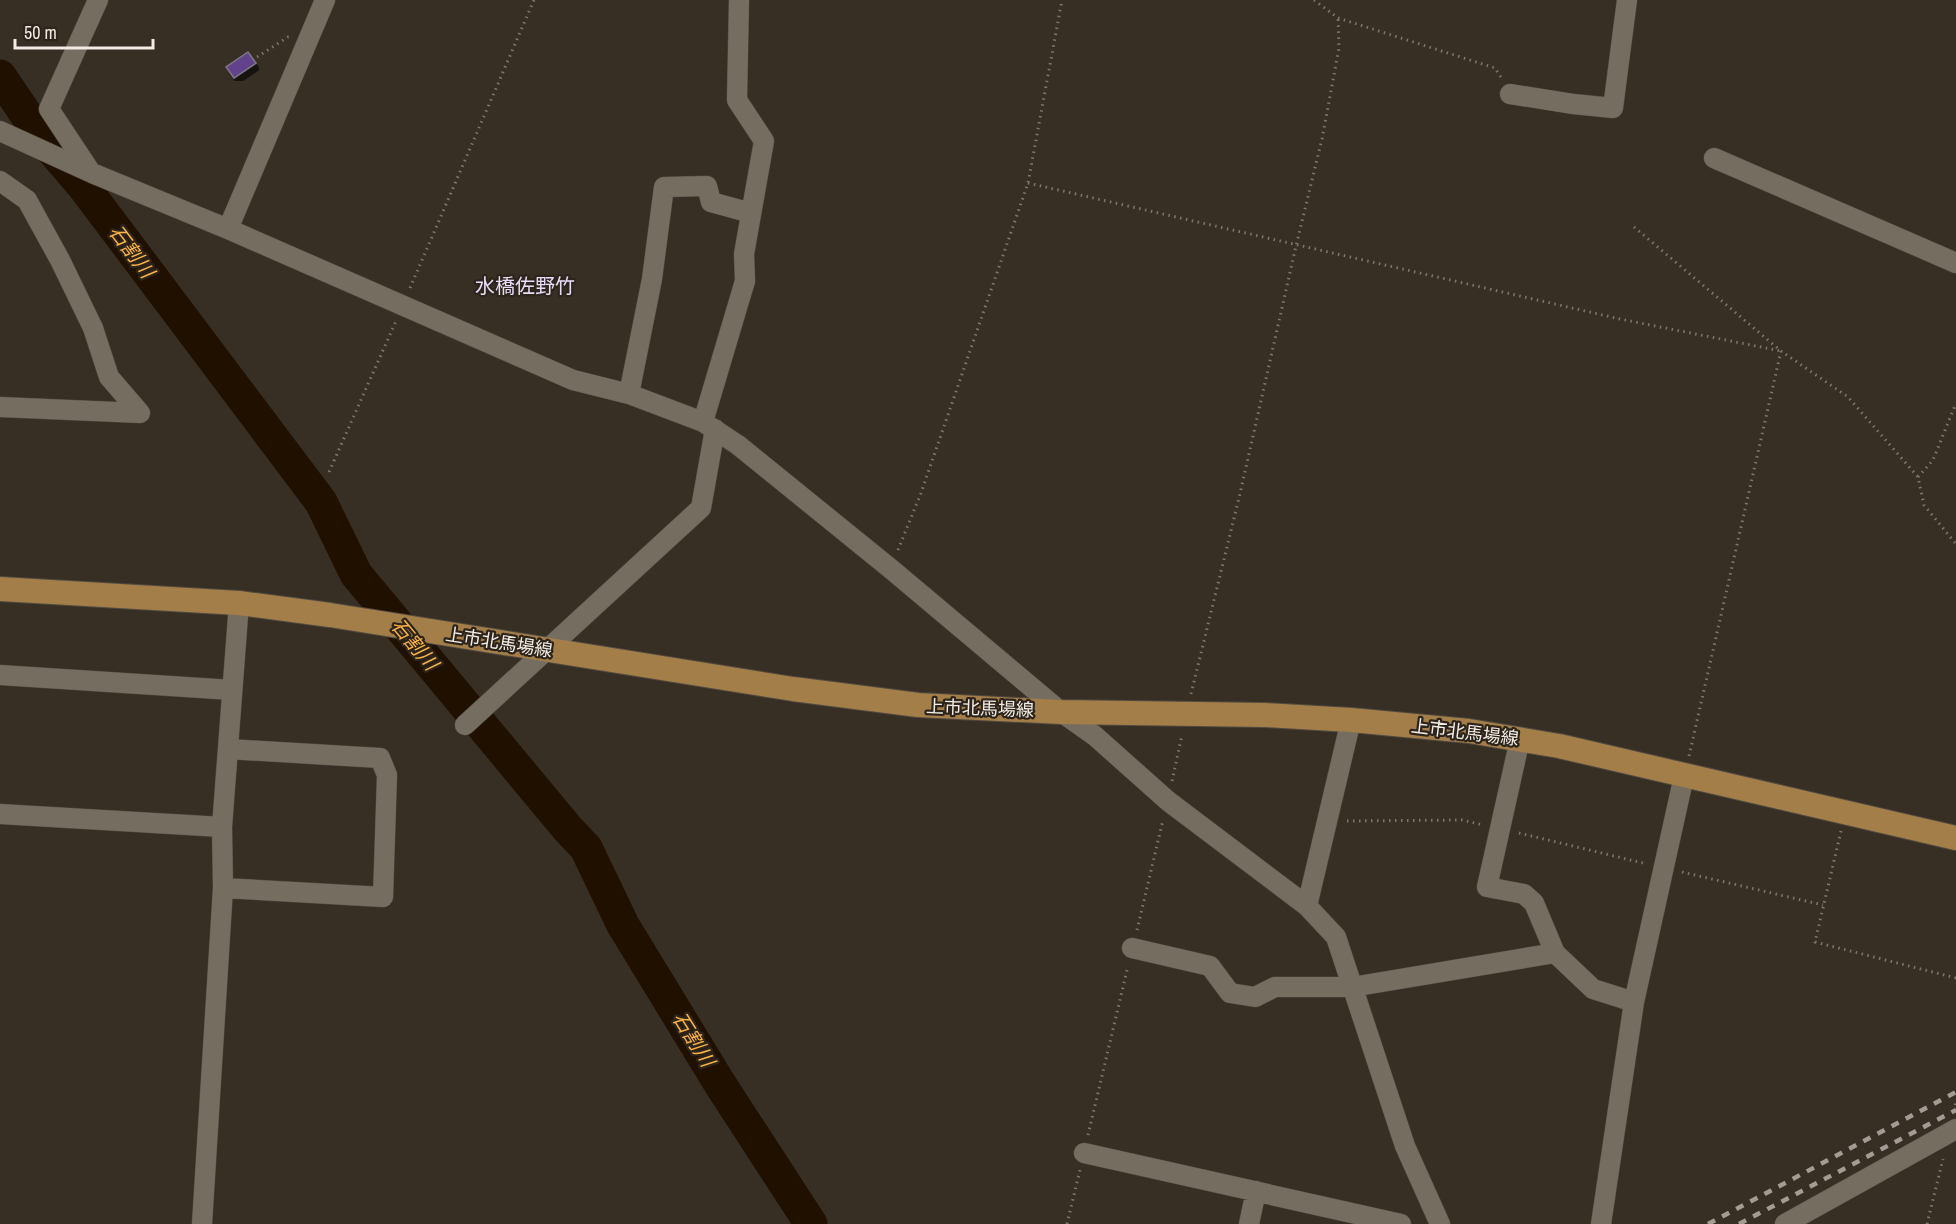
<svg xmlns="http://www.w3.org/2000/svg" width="1956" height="1224" font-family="'Archivo Narrow','Noto Sans JP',sans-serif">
	<defs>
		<filter id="shadow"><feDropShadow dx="3.5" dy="6" stdDeviation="0" flood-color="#0009"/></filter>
	</defs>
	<rect width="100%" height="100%" fill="#372f24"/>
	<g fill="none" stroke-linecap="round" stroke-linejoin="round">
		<path stroke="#201000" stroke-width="33" d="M0 76 42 138 84 187 321 502 356 574 568 829 586 848 623 925 720 1084 811 1224"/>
	</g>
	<path fill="#63438c" stroke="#7c7784" stroke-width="1.5" filter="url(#shadow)" d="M248 52 256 63 234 78 226 67Z"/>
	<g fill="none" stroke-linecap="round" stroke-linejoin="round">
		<defs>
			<path id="minor" d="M1510 94 1573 104 1613 108 1627 0
				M0 131 92 173 228 229 573 380 629 394 703 422 738 445 891 569 1061 712 1095 736 1168 801 1307 906 1336 937 1405 1146 1440 1224
				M1714 158 1956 263
				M90 171 49 109 98 0
				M0 181 27 200 60 260 93 328 109 377 140 413 0 407
				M228 229 325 0
				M629 394 652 279 664 187 707 186 711 202 751 213
				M703 422 745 281 744 254 764 141 737 100 739 0
				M0 675 232 690
				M465 725 701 508 715 429
				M0 814 222 827
				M223 888 383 897 387 775 380 758 228 749
				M1307 906 1351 720
				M1132 948 1210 966 1230 993 1255 997 1275 987H1352L1555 953 1534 903 1524 894 1487 887 1520 739
				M1555 953 1593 989 1634 1002
				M1084 1153 1401 1224
				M202 1224 223 888 222 827 239 603
				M1249 1224 1256 1191
				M1601 1224 1634 1002 1684 776
				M1785 1224 1956 1129"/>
			<path id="major" d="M0 589 239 603 330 615 793 689 918 705 1061 712 1265 715 1351 720 1469 731 1559 746 1956 838"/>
		</defs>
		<use href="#minor" stroke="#514a41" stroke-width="21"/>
		<use href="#major" stroke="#514a41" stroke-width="26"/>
		<path stroke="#7e776d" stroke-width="3" stroke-dasharray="1.5 4.5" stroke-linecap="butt" d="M1314 0 1338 18 1495 68 1502 79
			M257 57 288 37H290
			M1028 183 1620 319 1781 351
			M1634 227 1781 351 1848 397 1918 477 1924 505 1956 544
			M410 288 534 0
			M329 472 396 321
			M1918 477 1933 460 1956 403
			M898 550 921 493 1028 183 1062 0
			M1191 694 1239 498 1296 246 1322 139 1339 48 1338 18
			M1689 756 1781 351
			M1172 781 1182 735
			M1347 821 1462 820 1483 825
			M1841 831 1815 942 1956 978
			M1519 833 1647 864
			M1682 872 1823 905
			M1137 930 1163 820
			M1954 1111 1956 1101
			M1088 1135 1128 966
			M1067 1224 1080 1170
			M1927 1224 1943 1159"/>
		<use href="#minor" stroke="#766d61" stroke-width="20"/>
		<use href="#major" stroke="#a47e48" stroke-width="24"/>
		<path stroke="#a39c94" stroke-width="4.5" stroke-dasharray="8 8" stroke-linecap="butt" d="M1708 1224 1956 1092
			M1739 1224 1956 1110"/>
	</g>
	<g text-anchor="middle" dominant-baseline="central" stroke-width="4.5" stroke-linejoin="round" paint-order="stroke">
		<g font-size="18" fill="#f2ece5" stroke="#2d251b">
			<text transform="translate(499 642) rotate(9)">上市北馬場線</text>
			<text transform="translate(980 708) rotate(2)">上市北馬場線</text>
			<text transform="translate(1465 732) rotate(7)">上市北馬場線</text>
		</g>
		<g font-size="20" font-style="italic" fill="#feb444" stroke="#2d251b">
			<text transform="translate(132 251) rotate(53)">石割川</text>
			<text transform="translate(415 644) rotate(50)">石割川</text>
			<text transform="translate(694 1039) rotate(58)">石割川</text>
		</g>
		<g font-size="20" fill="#e7dcf9" stroke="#2d251b">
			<text x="525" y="285">水橋佐野竹</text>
		</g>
	</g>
	<path d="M15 39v9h138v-9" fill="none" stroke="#f2ece5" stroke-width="3"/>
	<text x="24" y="39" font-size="18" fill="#f2ece5" stroke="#2d251b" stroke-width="4.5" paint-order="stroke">50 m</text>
</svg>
